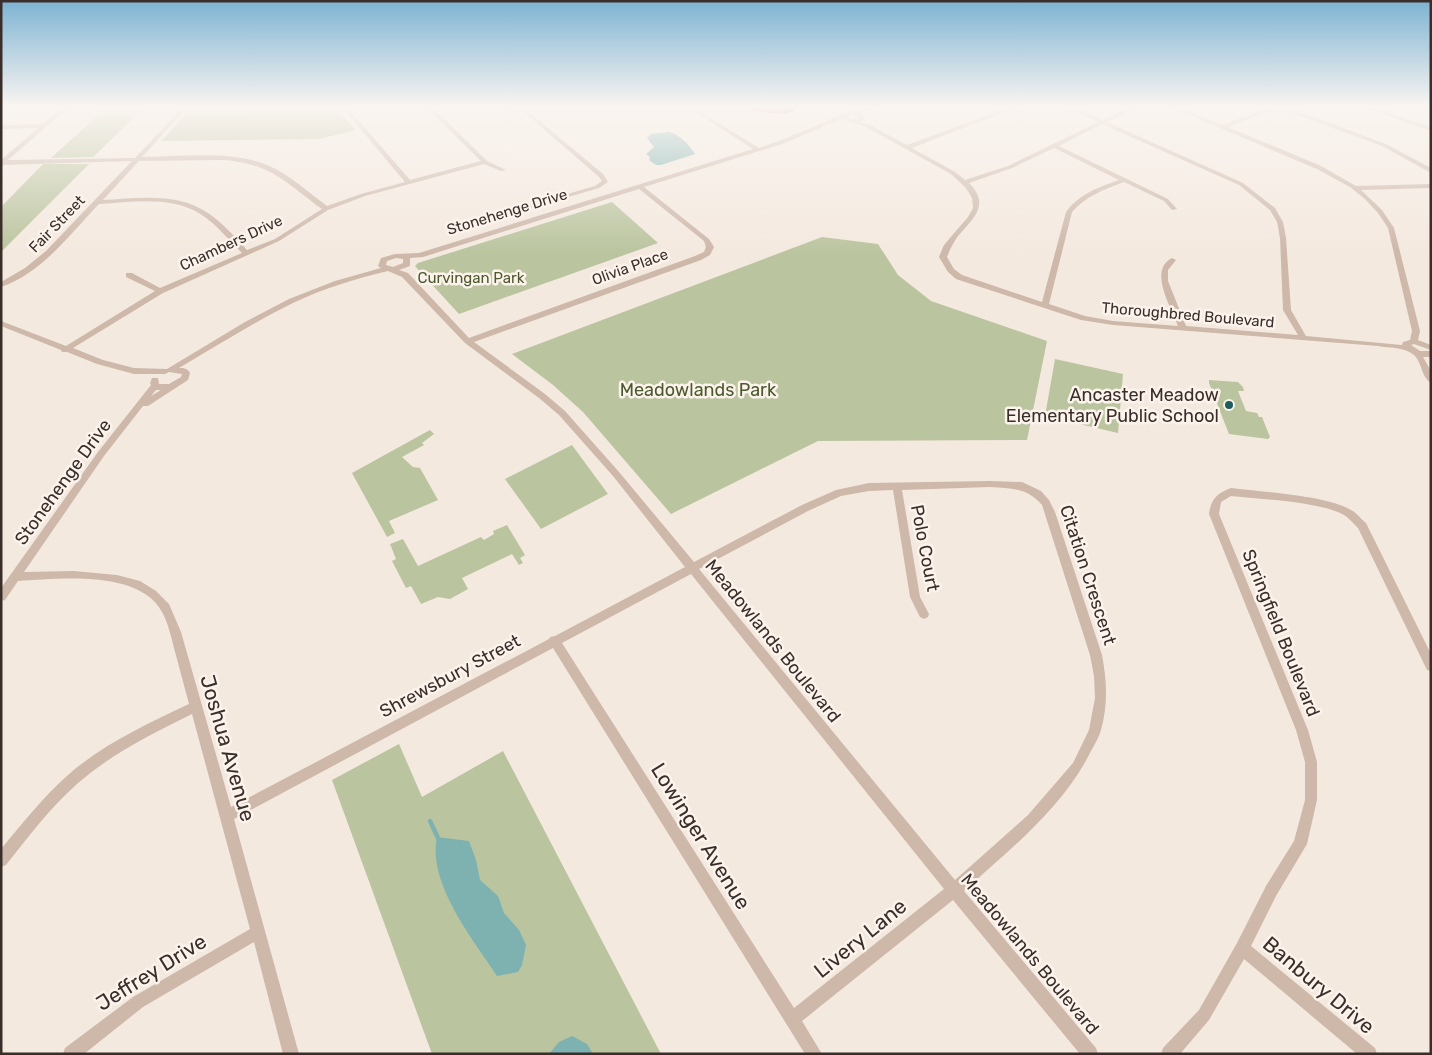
<svg xmlns="http://www.w3.org/2000/svg" width="1432" height="1055" font-family="Rubik,sans-serif">
	<rect width="100%" height="100%" fill="#f4e9df"/>
	<path fill="#bac49e" d="M107 107H145L93 157 51 158Z
		M193 107H335L356 130 319 139 161 141Z
		M43 164H89L1 252V207Z
		M612 202 658 243 459 314 415 266 418 263Z
		M822 237 878 244 898 275 931 301 1047 341 1027 440 818 441 671 514 583 412 553 385 512 354Z
		M1055 359 1123 374 1118 433 1045 416Z
		M1209 380 1238 382 1243 387 1244 391H1238L1246 411 1257 413 1259 417H1262L1270 437 1268 439 1229 434 1209 383Z
		M430 430 434 434 422 443 424 445 402 457 413 467 420 468 438 500 389 521 395 533 387 537 352 473Z
		M572 445 608 494 541 529 505 479Z
		M507 525 525 555 520 558 523 563 519 565 512 554 462 578 468 589 450 599 438 597 421 604 411 586 406 588 392 561 396 559 390 544 403 539 418 566 481 537 484 540 494 534 493 531Z
		M399 744 422 797 503 751 661 1054H432L332 780Z"/>
	<path fill="#7db2b1" d="M669 132C681 135 689 145 695 154L661 165H656L649 160 650 157 646 154 654 147 647 138 651 134Z
		M437 837 469 841 476 860 480 880 498 896 504 913 519 930 526 945 522 965 518 972 497 976C473 939 427 883 437 837Z
		M572 1036 587 1044 593 1054H549L559 1042Z"/>
	<g fill="none" stroke-linecap="round" stroke-linejoin="round">
		<path stroke="#7db2b1" stroke-width="4.5" d="M430 821 438 838"/>
		<path fill="#cdb8aa" fill-rule="evenodd" d="M63 107H69L8 160 135 158 183 107H188L142 157C180 157 232 150 267 165 289 174 308 192 327 206L361 194 405 182 342 107H347L410 180 481 161 426 107H432L487 161 506 170 501 171 484 164 365 196 328 210 279 241 163 293 73 348 103 360 134 368 167 369 245 322 289 299 335 281 381 268 378 266 381 258 395 254 419 253 753 149 688 107H693L759 148C777 142 794 135 811 128 830 120 857 105 878 107L859 113 862 114 865 119 859 122 870 125 907 145 1009 107H1015V108L912 148 955 172 965 180 1008 166 1098 122 1067 107H1073L1102 120 1131 107H1137L1107 122 1243 183 1275 208 1283 222 1286 238 1291 310 1306 336 1402 345 1403 342 1410 340 1412 331 1388 228 1378 213 1365 199 1350 187 1317 169 1170 107H1177L1223 125 1264 109 1290 108 1386 144 1431 168V173L1382 146 1289 112 1264 113 1228 127 1321 166 1356 186 1431 184V188L1361 190 1382 210 1394 228 1420 331 1418 340 1431 345V350L1414 344 1411 345 1420 351H1431V357H1423L1431 371V383C1421 377 1422 362 1414 355 1405 347 1389 348 1378 346L1113 325 1081 320 956 279 948 272 939 257 944 245 968 217 973 208 972 198 966 188 951 174 866 127 841 119 785 143 644 187 709 239 714 247 710 255 701 260 474 342 545 394 565 411 619 472 694 562 802 505 836 490 869 483 990 481 1022 482 1041 491 1049 500 1055 512 1102 655C1107 681 1108 705 1101 730 1099 737 1095 744 1091 751 1063 808 1010 849 964 891L1096 1048 1098 1054H1080L953 900 802 1021 822 1054H805L553 648 234 819 299 1054H283L254 942 143 1007 84 1054H63L65 1048 133 997 250 929 192 714C152 734 111 754 77 784 50 808 28 837 6 865L1 867V849C22 824 43 797 68 775 103 744 147 724 189 704 184 685 179 667 174 648 171 636 168 623 162 612 139 569 58 579 18 581L5 600 1 601V588L98 452 151 385 150 383 152 378H158L159 384H169L181 377 182 374 169 372 165 374H134L97 364 67 352H62L61 350 1 326V321L66 346 155 291 126 277V273H132L160 288 242 253C229 240 217 225 202 215 172 195 132 202 99 204 70 234 42 273 1 287V282L25 268 46 251 132 161 1 165V160L38 128 1 129V125L42 124ZM852 115 858 116 859 118 852 120 846 117ZM1102 124 1239 185 1270 210 1277 222 1280 238 1283 310 1298 335 1186 326 1168 281V270L1176 260 1172 258C1148 270 1171 307 1178 326L1113 321 1085 316 1049 304 1072 212C1086 196 1105 189 1124 182L1164 201 1172 210 1177 209 1168 199 1059 146ZM1054 148 1119 180C1099 187 1079 194 1066 212L1042 302 962 275 954 269 947 257C950 249 953 243 958 236 973 219 991 205 969 183L1012 168ZM222 160C271 163 285 182 322 209L275 239 247 250C235 237 223 223 208 213 178 192 137 198 103 200L139 161ZM639 189 704 241 706 247 704 252 695 256 469 338 408 273 399 270 410 266V258L423 257ZM396 258 403 259V263L393 267 386 265 387 261ZM388 271 402 277 465 343 539 398 559 415 613 476 685 567 555 636 550 637 549 639 231 807 181 632 169 604 156 591 140 581 117 575 74 571 24 572 104 456 143 406H148L188 380 190 373C187 368 184 368 179 368 217 346 254 322 293 303 324 288 355 279 388 271ZM156 390H161L151 396ZM990 487C1012 489 1026 487 1042 505L1090 655 1094 676 1095 698 1089 730 1073 763 1028 815 955 880 699 569 808 511 841 496 869 491 893 490 910 597 920 617 924 619 928 617 929 614 920 597 902 490ZM691 574 944 889 794 1008 562 643Z
			M518 107H523L603 174 608 182 599 188 469 226 446 229V227L466 223 595 186 602 181 598 176Z
			M1364 107H1371L1431 127V131Z
			M1231 488C1261 492 1327 495 1351 510 1357 513 1361 519 1366 523L1431 654V671L1427 670 1358 528C1354 524 1349 518 1344 515 1322 502 1259 499 1231 496L1221 502 1219 514 1308 730 1317 762V800L1307 844 1276 896 1251 946 1375 1048 1377 1054H1357L1244 959 1209 1020 1180 1054H1161L1163 1048 1199 1010 1237 943 1266 886 1294 841 1305 800V762L1296 730 1209 514C1211 499 1217 493 1231 488Z"/>
	</g>
	<path fill="#ae513d" d="M752 107H795L794 111 786 114 752 111Z"/>
	<path fill="#8d4232" d="M786 107H795L794 111 786 114Z"/>
	<linearGradient id="sky" x2="0" y2="1"><stop stop-color="#7db3d2"/><stop offset="0.42" stop-color="#faf5f1"/><stop offset="1" stop-color="#faf5f1" stop-opacity="0"/></linearGradient>
	<rect width="1432" height="254" fill="url(#sky)"/>
	<circle fill="#1d5e5d" stroke="#fbf3ec" stroke-width="2" cx="1229" cy="405" r="5"/>
	<g text-anchor="middle" dominant-baseline="central" stroke-width="5" stroke-linejoin="round" paint-order="stroke">
		<g font-size="15" fill="#3a2e2a" stroke="#fbf3ec">
			<text transform="translate(507 212) rotate(-17)">Stonehenge Drive</text>
			<text transform="translate(57 224) rotate(-46)">Fair Street</text>
			<text transform="translate(231 243) rotate(-25)">Chambers Drive</text>
			<text transform="translate(630 267) rotate(-20)">Olivia Place</text>
			<text transform="translate(1188 315) rotate(5)">Thoroughbred Boulevard</text>
		</g>
		<g font-size="15" fill="#4c5a2d" stroke="#fbf3ec">
			<text x="471" y="278">Curvingan Park</text>
		</g>
		<g font-size="18" fill="#4c5a2d" stroke="#fbf3ec">
			<text x="698" y="390">Meadowlands Park</text>
		</g>
		<g font-size="18" fill="#3a2e2a" stroke="#fbf3ec" text-anchor="end">
			<text x="1219" y="395">Ancaster Meadow<tspan x="1219" dy="21">Elementary Public School</tspan></text>
		</g>
		<g font-size="18" fill="#3a2e2a" stroke="#fbf3ec">
			<text transform="translate(63 482) rotate(-54)">Stonehenge Drive</text>
			<text transform="translate(925 548) rotate(79)">Polo Court</text>
			<text transform="translate(1088 575) rotate(72)">Citation Crescent</text>
			<text transform="translate(1281 633) rotate(68)">Springfield Boulevard</text>
			<text transform="translate(773 641) rotate(51)">Meadowlands Boulevard</text>
			<text transform="translate(450 676) rotate(-28)">Shrewsbury Street</text>
			<text transform="translate(1030 954) rotate(50)">Meadowlands Boulevard</text>
		</g>
		<g font-size="21" fill="#3a2e2a" stroke="#fbf3ec">
			<text transform="translate(228 748) rotate(74)">Joshua Avenue</text>
			<text transform="translate(701 836) rotate(58)">Lowinger Avenue</text>
			<text transform="translate(860 938) rotate(-39)">Livery Lane</text>
			<text transform="translate(151 972) rotate(-32)">Jeffrey Drive</text>
			<text transform="translate(1319 985) rotate(40)">Banbury Drive</text>
		</g>
	</g>
	<rect width="1432" height="1055" fill="none" stroke="#3a2e2a" stroke-width="5"/>
</svg>
